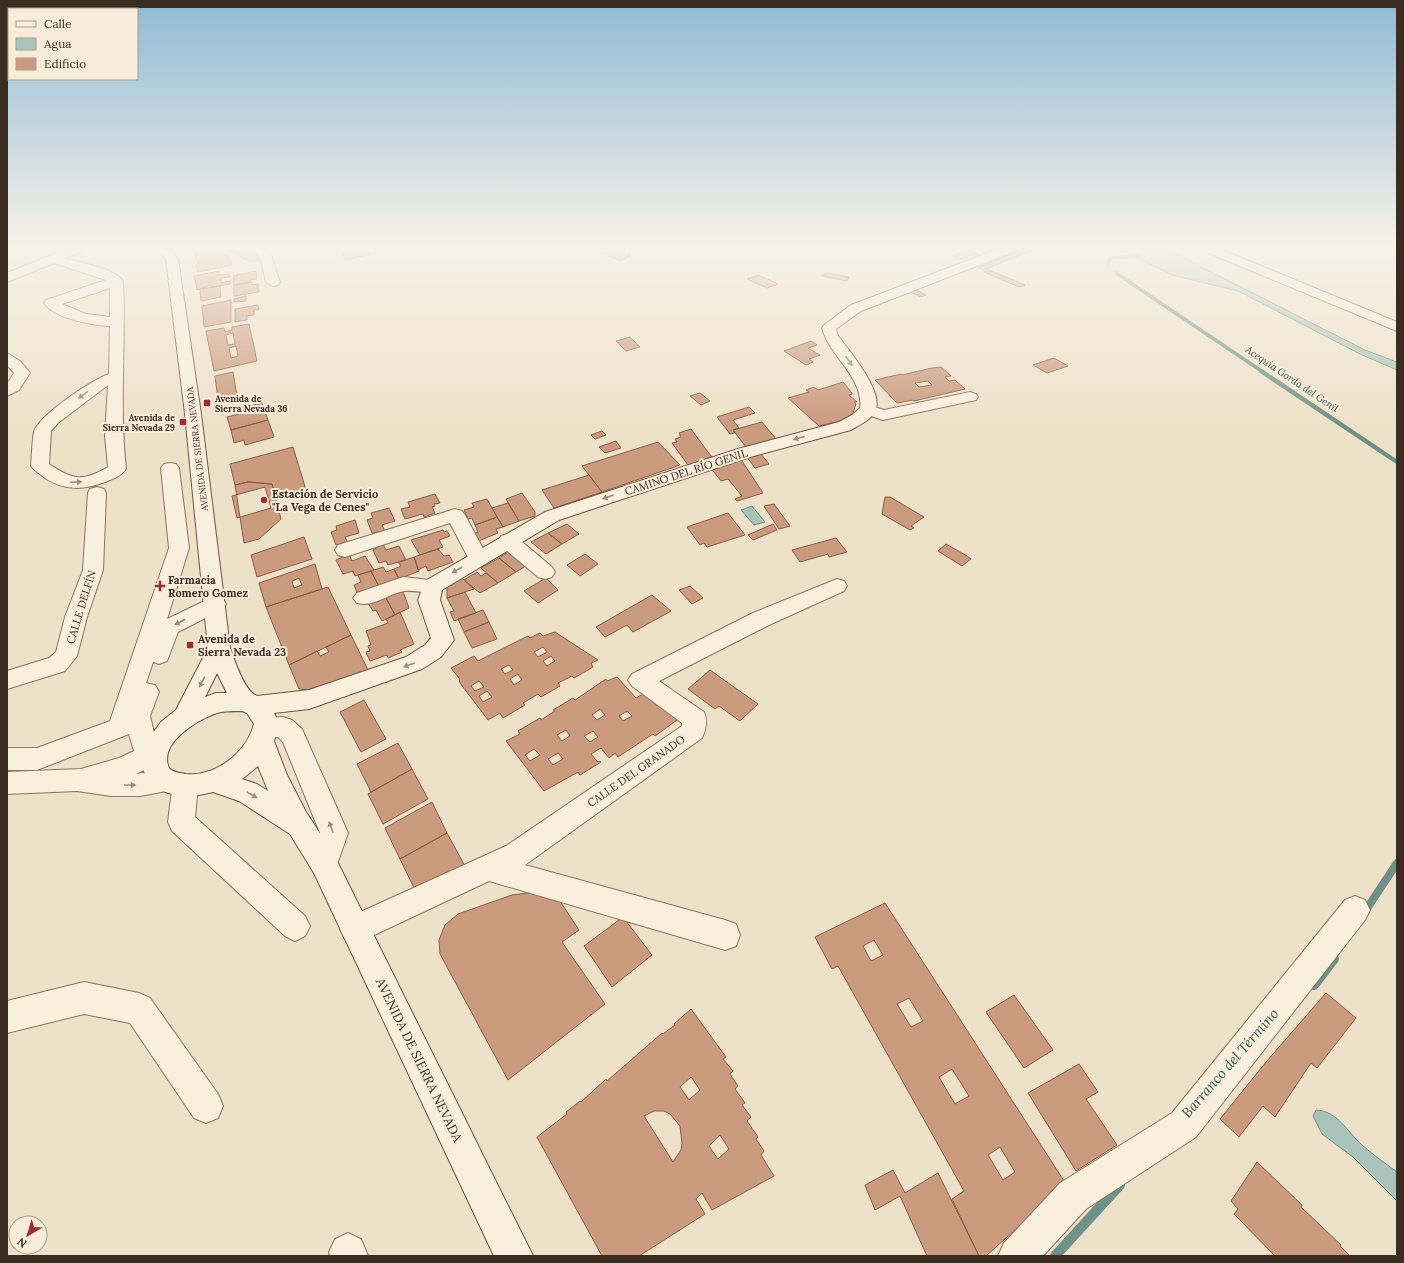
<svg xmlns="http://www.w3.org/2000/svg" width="1404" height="1263" font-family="Lora,serif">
	<rect width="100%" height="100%" fill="#eee1c9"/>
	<path fill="#aac3ba" stroke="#709187" d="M1119 249H1166L1365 350 1397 362V370L1360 354 1238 291 1172 275Z
		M752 506 765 522 754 525 741 510Z
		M1316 1110C1338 1111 1348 1133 1362 1145 1373 1155 1385 1163 1397 1172V1201L1353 1157 1322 1134 1313 1116Z"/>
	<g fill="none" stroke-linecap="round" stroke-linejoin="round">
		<path stroke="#709187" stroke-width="3.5" d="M1108 263 1110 258 1139 256
			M1116 273 1263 372"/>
		<path stroke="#709187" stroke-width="4.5" d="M1261 371 1397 462"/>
		<path stroke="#709187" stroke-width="8" d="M1364 913 1397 863"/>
		<path stroke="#709187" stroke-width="10" d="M1314 985 1334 959
			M1055 1256 1120 1185"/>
	</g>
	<path fill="#cb9b80" stroke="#895c44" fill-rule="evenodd" d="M193 249H215L230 258 232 265 198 272 196 265H199Z
		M227 249H256L260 257 259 260 250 262Z
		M354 249 367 250 370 254 346 260 341 252Z
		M613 249 626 250 621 253 631 255 621 261 603 254Z
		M1022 249H1035L984 270 978 268Z
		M966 250 980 255 975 257 970 255 962 259 953 256Z
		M989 270 1025 285 1019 287 984 272Z
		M219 271 220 275 229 274 230 277 221 278V283L230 281V284L212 287 211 285 197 290 194 276Z
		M256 271 257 279 250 280V282L234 285 233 276Z
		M827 273 849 277 847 281 821 276Z
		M758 275 778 284 767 288 747 279Z
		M252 282V285L258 284 259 292 234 296V285Z
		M220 286 221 297 201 301 200 289Z
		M912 288 926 295 921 297 907 290Z
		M246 296V301L234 302V299Z
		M231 300V322L204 327 202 306Z
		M258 305 259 310H254V315L247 316V320L235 322V309Z
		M249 324 257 361 214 371 206 331 224 328 225 332 232 330V327ZM233 333 235 344 228 345 226 335ZM236 346 238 356 231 358 229 348Z
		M630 337 640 347 626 351 616 341Z
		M811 341 817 345 808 348 820 355 809 359 813 362 806 365 784 351Z
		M1054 358 1068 366 1047 373 1033 365Z
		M941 367 951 376 945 377 949 381 955 380 965 389 914 401 913 400 897 403 875 380 901 374 902 375 932 368ZM928 381 932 385 919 387 915 383Z
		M233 372 237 396 218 400 215 376Z
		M843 382 852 393V394L849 395 857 402H854L856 404 853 413 844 420 819 426 788 398 809 392 806 390 814 387 818 390Z
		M700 393 710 401 701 405 690 396Z
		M262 403 268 420 231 430 227 417 239 414 237 409Z
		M749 407 755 413 733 420 739 428 733 430 735 433 730 434 717 417Z
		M268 420 274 437 245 445 244 440 234 443 231 430Z
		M762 422 776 439 746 447 733 430Z
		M691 429 711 456 713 458 688 465 672 443 677 442 675 439 681 437 679 433Z
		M602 431 606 435 595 439 591 435Z
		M616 441 621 448 605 453 599 447Z
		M658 442 680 465 602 492 582 466Z
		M293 447 306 490 276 499 272 484 248 482 235 485 230 464Z
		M760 453 769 464 755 468 746 456Z
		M740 458 763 493 737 501 735 499 742 496 728 479 721 481 710 467Z
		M589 475 602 492 554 508 542 490Z
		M248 482 272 484 281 519 259 539 244 543 235 485Z
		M265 487 271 508 237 518 232 496Z
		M522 493 535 512V516L519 521 506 499Z
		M435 494 440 503 434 504 435 506 432 507 435 513 424 517 423 514 405 519 401 509 410 507 408 502Z
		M885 497H890L924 517 911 526 914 528 910 530 882 514Z
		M487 499 497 517 475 525 472 518 468 519 464 510 474 507 472 503Z
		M508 503 519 521 503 527 492 508Z
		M774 504 790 526 779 529 764 506Z
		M389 508 395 521 382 525 385 531 372 533 367 520 373 518 371 513Z
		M728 513 745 535 707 547 704 543 700 545 687 527Z
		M497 517 503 527 496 529 498 533 476 542 472 535 478 532 475 525Z
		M355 520 359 533 345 537 348 543 336 545 331 532 337 530 336 526Z
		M567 524 579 534 562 544 548 533Z
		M773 524 777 530 753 540 748 535Z
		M443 530 444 532 447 531 450 536 439 540 443 547 420 555 411 540Z
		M548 533 562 544 546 554 531 542Z
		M304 537 312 559 257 577 251 555Z
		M836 538 847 552 829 557 828 554 800 562 792 550Z
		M383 544 386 550 399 546 406 560 388 565 386 561 379 563 373 550Z
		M946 544 967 556 971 559 962 566 938 551Z
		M438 549 444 556 449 555 453 562 428 571 426 566 418 570 414 557Z
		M508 552 511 555 532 562 516 572 499 558Z
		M349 554 352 561 365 556 374 570 355 576 353 571 343 574 336 560Z
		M585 554 598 564 580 576 567 565Z
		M414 557 419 571 399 579 394 569 401 566 398 562Z
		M499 558 516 572 498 583 481 568Z
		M315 564 322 589 266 607 259 583ZM299 578 302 585 294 588 292 581Z
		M383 567 386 572 394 569 399 579 379 587 371 571Z
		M371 571 379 587 358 595 354 585 361 582 358 575Z
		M477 572 481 576 486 573 498 583 480 593 464 580Z
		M462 578 474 589 447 598V587Z
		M546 578 558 590 538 603 524 591Z
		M690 586 703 598 692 604 679 590Z
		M328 587 351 635 289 665 266 607Z
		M402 589 409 608 395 615 385 596Z
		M465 592 476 613 454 621 450 612 454 611 447 598Z
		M652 595 671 611 633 632 627 625 605 637 596 627Z
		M385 596 395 615 382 621 376 610 373 611 368 603Z
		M483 610 489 622 464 632 458 619Z
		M400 612 414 644 400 650 402 652 388 658 387 655 370 661 366 652 370 651 368 646 371 645 366 631 388 623 386 619Z
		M489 622 497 639 472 648 464 632Z
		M555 632 598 660 591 663 593 667 574 678 572 676 558 683 560 686 541 697 538 694 523 703 525 705 503 718 500 713 488 720 460 683 459 678 451 668 474 656 478 661 528 636 530 638 540 633 543 636ZM543 647 547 652 538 657 534 652ZM551 656 555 661 547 666 543 661ZM509 665 513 670 505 674 501 669ZM518 674 522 680 514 685 510 679ZM479 681 484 687 475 691 471 686ZM487 691 492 697 483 702 479 696Z
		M351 635 369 672 317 690 316 687 308 690 299 689 289 665 317 651 320 656 329 652 326 647Z
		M710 670 758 704 740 721 719 706 715 709 688 689Z
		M617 677 636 698 650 690 677 720 655 736 653 734 618 757 615 753 609 758 601 748 591 754 597 761 601 762 580 775 578 772 544 791 506 741 520 734 518 731 540 718 541 720 555 711 553 710 573 698 575 700 606 679 607 681ZM600 709 605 715 597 720 592 715ZM627 711 632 716 623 721 619 716ZM566 730 570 736 562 741 557 735ZM593 731 598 737 590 742 584 736ZM534 749 540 755 530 761 525 755ZM558 753 563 759 553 765 548 759Z
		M364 700 386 739 361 752 340 712Z
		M398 743 412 769 371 792 357 764Z
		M412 769 428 799 383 824 368 794Z
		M432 802 447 833 400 859 385 828Z
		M447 833 466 868 417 894 400 859Z
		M537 892 556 895 579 930 562 942 605 1004 508 1080 440 954 439 940 445 925 458 914 512 895Z
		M885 903 1066 1184 986 1256H979L952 1199 964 1191 838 966 832 969 815 937ZM874 940 883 955 871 961 863 946ZM909 998 923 1021 911 1027 897 1004ZM952 1069 969 1096 955 1104 939 1077ZM1000 1147 1015 1172 1003 1180 988 1155Z
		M623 917 652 955 612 987 584 946Z
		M1326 993 1356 1018 1317 1068 1311 1063 1275 1117 1263 1106 1239 1137 1220 1119 1266 1062Z
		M1014 995 1053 1050 1024 1068 986 1012Z
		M691 1009 726 1057 723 1059 733 1071 730 1074 738 1086 735 1089 745 1103 742 1105 751 1117 747 1121 758 1137 756 1139 764 1151 761 1155 774 1176 712 1210 702 1193 696 1199 705 1214 639 1256H602L537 1137 567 1114 566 1112 580 1101 581 1102 606 1079 607 1081 662 1033 663 1034 675 1025 674 1024ZM691 1077 700 1090 689 1100 680 1087ZM654 1111H664L670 1114 680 1126 682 1143 681 1150 673 1162 644 1116ZM720 1135 729 1149 718 1159 709 1146Z
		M1079 1064 1098 1092 1086 1099 1117 1145 1076 1171 1028 1093Z
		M1257 1162 1302 1205 1301 1207 1341 1245 1340 1246 1350 1256H1275L1234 1214 1238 1209 1231 1201Z
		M893 1170 905 1193 938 1173 979 1256H927L900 1196 875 1210 865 1185Z"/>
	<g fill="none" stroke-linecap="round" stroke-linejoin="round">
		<defs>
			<path id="street" d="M66 249H82L80 252 65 258C81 263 114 268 123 281 126 344 119 406 126 469 121 476 113 479 105 482 84 490 65 491 45 478 40 474 35 471 31 466 32 455 32 442 34 432 39 415 92 380 109 374L110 326C92 325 55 319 44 303L46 300 106 280 54 263 7 282V273ZM110 288V317L86 314 62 304ZM108 385 105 436 108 467C82 482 73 480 49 464L51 431 58 423Z
				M255 249H267C274 258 275 270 280 282L278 285 273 286 266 282C263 270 262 259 255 249Z
				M7 353 20 361 30 373 19 390 7 396V384L14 373 7 365Z
				M970 392 976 394 978 397 976 400 883 420 862 413 860 410 862 407 868 405 884 410Z
				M170 463 176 464 179 468 189 548 167 619 215 596 223 599 226 604 223 609 178 632 167 661 159 664 153 662 146 683 155 685 159 692 150 716 155 737 165 741 168 748 164 760 136 774 164 770 173 773 176 778 185 775 194 778 198 786 195 817 305 916 310 926 305 936 295 941 285 936 172 831 168 822 172 790 140 796H111L77 791 7 794V772L81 769 119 758 134 751 129 734 37 770H7V748H37L110 721 169 548 161 468 164 464Z
				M97 487 104 489 106 493 103 570 87 617 77 656 65 671 7 689V671L49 658 56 652 65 617 83 570 88 493 90 489Z
				M455 509 462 511 465 515 488 558 485 563 478 565 471 563 450 523 345 557 338 555 335 550 338 545Z
				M508 534 515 536 552 567 555 572 552 577 545 579 538 577 501 546 498 541 501 536Z
				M403 577 439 581 442 586 439 591C428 595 417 590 405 591 388 593 374 608 357 603L353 598 357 593Z
				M837 579 844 581 847 586 844 591 769 625 659 681 704 712C708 721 706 729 702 738L525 865 725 920 736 924 740 935 736 946 725 950 489 881 355 944 345 939 340 929 345 919 506 846 682 726V723L632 686 628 680 632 674 753 613Z
				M283 717 292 720 302 729 348 833 334 873 324 877 314 873 310 864 320 833 283 742 278 737 267 738 258 735 255 728 258 721 267 718Z
				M1355 896 1365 900 1370 910 1365 920 1196 1137 1086 1209 1043 1256H998L1004 1243 1060 1183 1172 1113 1345 900Z
				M84 982 139 993 150 998 218 1094 223 1106 218 1118 206 1123 194 1118 130 1023 84 1014 7 1033V1001Z
				M348 1233 361 1239 368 1256H330L329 1252 335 1239Z"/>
			<path id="secondary" d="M158 249H170L178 259 201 414 230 648C235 661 244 691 257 696L309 690 406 657 425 645 431 638 418 600 425 581 545 512 738 449 839 422 852 415 860 408C864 377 829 356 822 328L824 325 851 305 998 249H1015L1013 252 861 311 836 329 838 336C849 350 885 393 875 411 871 420 859 425 851 430L750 457 559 520 442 590 440 600 454 640 441 657 422 669 309 709 274 713 279 723 274 741 287 775 306 812 334 855 533 1256H494L314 873 290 834 239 801 213 792 190 797 168 793 152 786 142 768 144 748 147 741 161 722 176 710 208 648 185 414 166 259ZM217 673 227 693H216L205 697ZM242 711 247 713 254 724C247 752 216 777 186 774 180 773 174 773 169 768 158 743 197 720 217 713 224 711 234 711 242 711ZM258 766 268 791 257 784 242 779Z
				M1204 249H1220L1397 322V331L1206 252Z"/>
		</defs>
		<use href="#street" stroke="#8b735e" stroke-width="2"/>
		<use href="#secondary" stroke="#6d5441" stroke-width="2"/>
		<use href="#street" fill="#f9efdd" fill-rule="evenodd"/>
		<use href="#secondary" fill="#f9efdd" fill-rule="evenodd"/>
	</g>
	<defs><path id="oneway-solid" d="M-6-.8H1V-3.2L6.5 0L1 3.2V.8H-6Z"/></defs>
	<g fill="#9a8e7f">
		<use href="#oneway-solid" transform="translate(849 361) rotate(56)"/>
		<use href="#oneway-solid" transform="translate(83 395) rotate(144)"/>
		<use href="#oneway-solid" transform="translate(799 438) rotate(165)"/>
		<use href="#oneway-solid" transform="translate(76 482) rotate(-3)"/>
		<use href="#oneway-solid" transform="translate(608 497) rotate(161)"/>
		<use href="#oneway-solid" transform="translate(457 570) rotate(150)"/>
		<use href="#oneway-solid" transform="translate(180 622) rotate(153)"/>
		<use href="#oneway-solid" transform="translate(409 665) rotate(160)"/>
		<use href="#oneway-solid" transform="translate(202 682) rotate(118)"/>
		<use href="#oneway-solid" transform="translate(130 785)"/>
		<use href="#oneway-solid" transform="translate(252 795) rotate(30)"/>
		<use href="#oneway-solid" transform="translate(331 827) rotate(-110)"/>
	</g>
	<linearGradient id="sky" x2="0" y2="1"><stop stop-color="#8fbad6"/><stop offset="0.58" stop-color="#f7f2e7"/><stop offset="1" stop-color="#f7f2e7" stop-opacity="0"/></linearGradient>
	<rect width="1404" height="426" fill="url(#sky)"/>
	<g fill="#992f35" stroke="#f6ecd9" stroke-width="1.5">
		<rect x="203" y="399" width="8" height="8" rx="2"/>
		<rect x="179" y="418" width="8" height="8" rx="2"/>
		<circle cx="264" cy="500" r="4"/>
		<path d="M158 580h4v4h4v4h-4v4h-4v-4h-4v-4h4z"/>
		<rect x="186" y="641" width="8" height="8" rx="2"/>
	</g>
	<g text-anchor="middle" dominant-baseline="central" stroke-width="4" stroke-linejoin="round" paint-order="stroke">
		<g font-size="9" font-weight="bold" fill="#3b2c21" stroke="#f6ecd9" text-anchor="start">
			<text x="215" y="398">Avenida de<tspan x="215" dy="10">Sierra Nevada 36</tspan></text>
			<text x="175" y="417" text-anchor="end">Avenida de<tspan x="175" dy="10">Sierra Nevada 29</tspan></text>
		</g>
		<g font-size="9" fill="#3b2c21" stroke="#f6ecd9">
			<text transform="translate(197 449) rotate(-97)">AVENIDA DE SIERRA NEVADA</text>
		</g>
		<g font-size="10" font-style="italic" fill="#315b56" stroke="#f6ecd9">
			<text transform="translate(1292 379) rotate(34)">Acequia Gorda del Genil</text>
		</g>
		<g font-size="11" fill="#3b2c21" stroke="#f6ecd9">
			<text transform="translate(686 472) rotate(-18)">CAMINO DEL RÍO GENIL</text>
			<text transform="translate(81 607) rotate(-73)">CALLE DELFÍN</text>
			<text transform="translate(636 771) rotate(-35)">CALLE DEL GRANADO</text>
		</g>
		<g font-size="11" font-weight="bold" fill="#3b2c21" stroke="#f6ecd9" text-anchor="start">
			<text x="272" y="494">Estación de Servicio<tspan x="272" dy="13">"La Vega de Cenes"</tspan></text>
			<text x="168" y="580">Farmacia<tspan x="168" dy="13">Romero Gomez</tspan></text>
			<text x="198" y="639">Avenida de<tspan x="198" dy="13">Sierra Nevada 23</tspan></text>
		</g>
		<g font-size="13" fill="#3b2c21" stroke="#f6ecd9">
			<text transform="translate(419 1060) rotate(64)">AVENIDA DE SIERRA NEVADA</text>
		</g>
		<g font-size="14" font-style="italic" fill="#315b56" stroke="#f6ecd9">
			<text transform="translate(1230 1063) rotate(-49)">Barranco del Término</text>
		</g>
	</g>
	<rect width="1404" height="1263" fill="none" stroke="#3b2c21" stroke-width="16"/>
	<rect x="8" y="8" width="130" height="72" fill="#f6ecd9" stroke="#ab9f8f"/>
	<rect x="16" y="21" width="20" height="6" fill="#f9efdd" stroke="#ab9f8f"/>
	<text x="44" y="28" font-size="12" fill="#3b2c21">Calle</text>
	<rect x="16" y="38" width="20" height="12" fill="#aac3ba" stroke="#ab9f8f"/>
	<text x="44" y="48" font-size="12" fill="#3b2c21">Agua</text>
	<rect x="16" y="58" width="20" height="12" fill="#cb9b80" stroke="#ab9f8f"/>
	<text x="44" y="68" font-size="12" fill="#3b2c21">Edificio</text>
	<g transform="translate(28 1235) rotate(218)"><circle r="19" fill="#f6ecd9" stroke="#ab9f8f"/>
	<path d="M0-3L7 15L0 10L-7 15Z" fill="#992f35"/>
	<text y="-6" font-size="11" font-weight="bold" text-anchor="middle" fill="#3b2c21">N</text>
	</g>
</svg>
